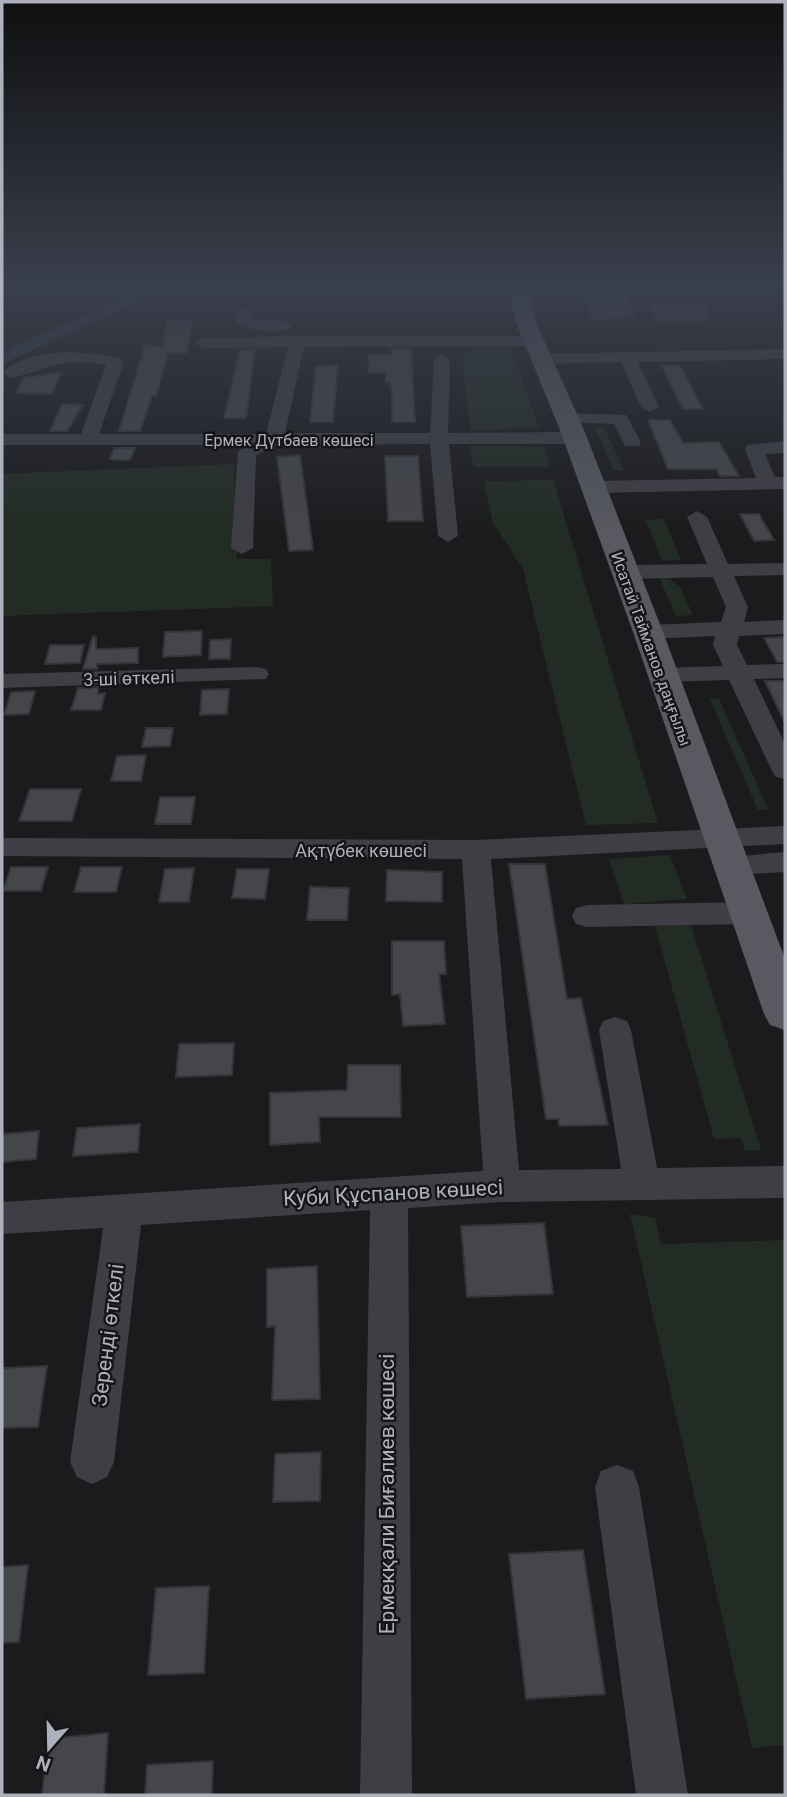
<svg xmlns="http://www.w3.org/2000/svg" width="787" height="1797" font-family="Roboto,sans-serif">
	<rect width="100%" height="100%" fill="#1b1b1d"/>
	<path fill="#222c24" d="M475 350H511L540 430 528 428 470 431 462 353Z
		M595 427H604L624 470H613Z
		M469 446 544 447 550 467H474Z
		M234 464 237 559H271L273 606 2 616V474Z
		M553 480 658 823 586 825 523 569 493 523 484 481Z
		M664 519 681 560 662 561 646 520Z
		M659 577H668L680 587 693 615 676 616Z
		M710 699H719L768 809 758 810Z
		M670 855 687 899 624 904 609 859Z
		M691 925 761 1150 745 1151 741 1138 714 1139 655 926Z
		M630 1214 655 1218 661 1244 785 1240V1745L752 1748Z"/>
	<path fill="#303942" d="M153 284H176L2 364V352Z"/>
	<path fill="#45464a" stroke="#353539" stroke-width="2" d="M581 292H623L635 316 593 320Z
		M649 305H707V320H657Z
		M168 319H192L187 353H168L156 396H152L140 431H119L145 345 162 347Z
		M391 349H411L415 422H392V392L390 382H386V372L369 373 368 355H393Z
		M240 350H255L246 418H224Z
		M338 365 333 422H310L316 366Z
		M662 366H680L703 409H683Z
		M61 372 52 394 16 393 23 378Z
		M62 404 83 405 67 431H50Z
		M648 420H670L683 443 719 442 739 476H720L716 469H668Z
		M114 448H135L130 460H114L110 459Z
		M300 455 313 550 289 551 277 457Z
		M385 456H418L423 521H388Z
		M740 514H759L774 540 754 541Z
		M202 631 201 655 163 657 165 632Z
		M93 636 96 637V649L138 648V663L97 664V669H83Z
		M785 637V662H777L764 638Z
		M231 639 230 659H209L210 640Z
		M50 645H84L80 663 45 664Z
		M765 681H783L785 685V723Z
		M98 687V694L105 693 101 710H71L78 688Z
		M229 689 227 714 200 715 202 690Z
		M35 691 29 714 4 715 11 692Z
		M146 728H173L170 746 142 747Z
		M146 755 141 781H111L117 756Z
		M30 789H81L72 821H19Z
		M160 797H195L191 824H155Z
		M509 864H545L567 999 581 998 608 1125 559 1126 558 1119H546Z
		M11 867H48L41 891H3Z
		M81 867H122L116 892H74Z
		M194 868 189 902H159L165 869Z
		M237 869H269L265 899 232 898Z
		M387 870 442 872V902L386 901Z
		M310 887 349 888 347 920H307Z
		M392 941H444L446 974H439L445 1024 403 1026 400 994 392 995Z
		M234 1043 232 1075 176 1077 179 1044Z
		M348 1065H400L401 1117H319L320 1142 270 1145V1093L347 1090Z
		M140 1124 138 1152 73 1156 77 1128Z
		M39 1131 36 1159 2 1162V1134Z
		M544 1223 553 1294 467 1297 461 1226Z
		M317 1266 320 1399 272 1400 275 1326 267 1327V1269Z
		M47 1366 38 1427 2 1428V1368Z
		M321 1452 320 1501 273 1502 275 1454Z
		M583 1550 605 1694 526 1699 509 1554Z
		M28 1565 19 1642 2 1643V1567Z
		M209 1586 204 1673 148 1675 156 1588Z
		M108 1733 104 1795H42L48 1739Z
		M213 1761 212 1795H145L147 1765Z"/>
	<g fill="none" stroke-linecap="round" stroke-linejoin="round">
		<path fill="#3e3e44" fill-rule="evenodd" d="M764 284H785V291L766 287Z
			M245 307 253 312 251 319 285 321 293 326C282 335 245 331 235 321L240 309Z
			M313 336H533L541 341 533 346 304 347 285 433H430L434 359 442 354 450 359 448 433 575 432 584 438 575 444H449L458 536 448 542 438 536 430 444 279 445 256 455 253 548 242 554 231 548 238 452 248 445H2V434H81L106 365C66 356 47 369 11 378L3 373C26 346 88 351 119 358L123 364 99 434H266L288 347 203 348 195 343 203 338Z
			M785 349V359L638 362 659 407 650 412 641 407 621 362 541 364 533 359 541 354Z
			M567 413 626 415 641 442 639 446H625L614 424 561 422 558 418Z
			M785 441V453L765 454 775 477H785V489L593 493 583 487 593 481 756 478 745 449 747 445Z
			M697 511 707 517 728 564 785 563V575L734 576 748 607 744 622 785 620V634L739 636 737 645 747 665 785 664V678L754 679 785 744V779L776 777 772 771 729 680 661 682 652 680 649 675 652 670 661 668 723 666 713 645 715 636 648 639 640 637 636 632 640 627 648 625 721 622 726 607 713 577 624 579 613 572 624 565 707 564 687 517Z
			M257 667 266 669 269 674 266 679 2 688V674Z
			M785 826V844L491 859 519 1170 621 1169 599 1030 603 1021 615 1017 627 1021 631 1030 657 1168 785 1166V1198L502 1202 408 1208 412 1795H360L370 1210 141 1225 114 1462 107 1477 92 1484 77 1477 70 1462 103 1228 2 1234V1202L483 1171 462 859 2 856V838L476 840Z
			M785 852V872L730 875 720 872 716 865 720 858Z
			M748 902 759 906 763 913 759 920 748 924 587 927 576 924 572 916 576 908 587 905Z
			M617 1465 633 1471 639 1487 688 1795H636L595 1487 601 1471Z"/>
		<path fill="#585961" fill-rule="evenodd" d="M508 284H528L535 320 584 430 663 632 785 959V1030L770 1025 764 1014 633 632 560 430 515 320Z"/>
	</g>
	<linearGradient id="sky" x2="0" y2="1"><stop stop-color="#0f0f10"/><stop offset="0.53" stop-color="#393f4c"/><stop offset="1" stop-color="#393f4c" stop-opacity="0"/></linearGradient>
	<rect width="787" height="536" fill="url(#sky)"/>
	<g text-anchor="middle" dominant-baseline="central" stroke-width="5" stroke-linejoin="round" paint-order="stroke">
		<g font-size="16" fill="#adb1bd" stroke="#161618">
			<text x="289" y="440">Ермек Дүтбаев көшесi</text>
			<text transform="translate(651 649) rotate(70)">Исатай Тайманов даңғылы</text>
		</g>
		<g font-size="18" fill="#adb1bd" stroke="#161618">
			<text transform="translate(129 678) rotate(-2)">3-шi өткелi</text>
			<text x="361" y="850">Ақтүбек көшесi</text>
		</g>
		<g font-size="21" fill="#adb1bd" stroke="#161618">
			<text transform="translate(393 1193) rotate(-3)">Куби Құспанов көшесi</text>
			<text transform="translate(108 1335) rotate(-83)">Зеренді өткелі</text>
			<text transform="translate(387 1494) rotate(-90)">Ермекқали Биғалиев көшесі</text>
		</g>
	</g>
	<rect width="787" height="1797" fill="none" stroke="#adb1bd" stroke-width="7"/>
	<g transform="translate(49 1748) rotate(200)" stroke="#161618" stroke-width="5" paint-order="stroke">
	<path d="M0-5L12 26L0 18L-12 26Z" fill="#adb1bd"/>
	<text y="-10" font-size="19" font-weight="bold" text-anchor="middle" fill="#adb1bd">N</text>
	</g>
</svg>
